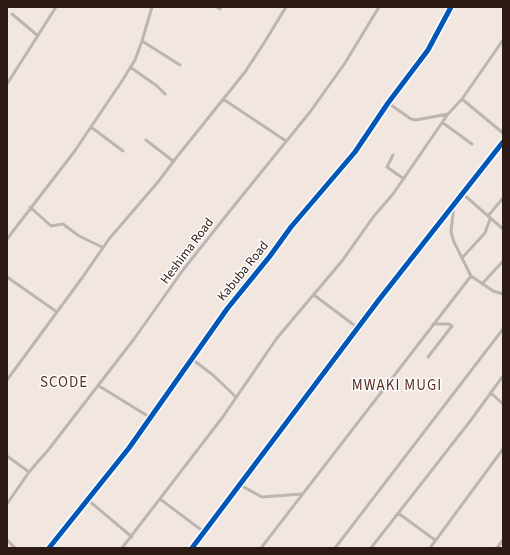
<svg xmlns="http://www.w3.org/2000/svg" width="510" height="555" font-family="'Source Sans 3',sans-serif">
	<rect width="100%" height="100%" fill="#f2e6e1"/>
	<g fill="none" stroke-linecap="round" stroke-linejoin="round">
		<path stroke="#bcb5b2" stroke-width="3" d="M217 7 220 9
			M12 14 37 35
			M142 41 180 65
			M130 67 157 86 165 94
			M7 84 56 7
			M223 99 286 141
			M462 99 503 133
			M388 103 411 119 416 120 448 114
			M443 123 472 144
			M91 127 123 151
			M146 140 173 161
			M393 155 387 167 404 179
			M463 194 503 229
			M454 205 451 232 454 242 471 276 493 291 503 294
			M30 207 51 226 63 224 79 236 102 247
			M488 216 503 198
			M7 239 74 152 122 81 135 60 142 41 152 7
			M462 258 485 233 490 219
			M7 277 57 312
			M482 284 503 261
			M314 295 358 328
			M428 357 452 326 449 324H433
			M192 359 213 375 236 397
			M7 380 82 278 109 239 158 182 176 158 245 72 264 43 286 7
			M99 386 151 418
			M491 393 503 404
			M7 456 29 472
			M240 485 262 497 302 494
			M160 499 204 532
			M88 500 132 537
			M7 504 29 472 49 449 134 339 183 270 233 207 310 112 345 63 379 7
			M398 513 435 540
			M7 540 15 548
			M49 548 129 448 227 309 270 256 291 227 355 152 388 103 428 50 451 7
			M122 548 222 418 277 338 342 261 374 216 393 194 448 114 462 99 503 40
			M192 548 378 301 503 142
			M261 548 471 276
			M335 548 503 329
			M371 548 471 420 503 376
			M430 548 503 449
			M497 548 503 540"/>
		<defs>
			<path id="cycleway" d="M49 548 129 448 227 309 270 256 291 227 355 152 388 103 428 50 451 7
				M192 548 378 301 503 142"/>
		</defs>
		<use href="#cycleway" stroke="#fff" stroke-width="8"/>
		<use href="#cycleway" stroke="#0057b8" stroke-width="5"/>
	</g>
	<g text-anchor="middle" dominant-baseline="central" stroke-width="3" stroke-linejoin="round" paint-order="stroke">
		<g font-size="13" fill="#2d1a14" stroke="#fff">
			<text transform="translate(187 251) rotate(-53)">Heshima Road</text>
			<text transform="translate(243 271) rotate(-51)">Kabuba Road</text>
		</g>
		<g font-size="15" letter-spacing="1" fill="#582f22" stroke="#fff">
			<text x="64" y="382">SCODE</text>
			<text x="397" y="385">MWAKI MUGI</text>
		</g>
	</g>
	<rect width="510" height="555" fill="none" stroke="#2d1a14" stroke-width="16"/>
</svg>
